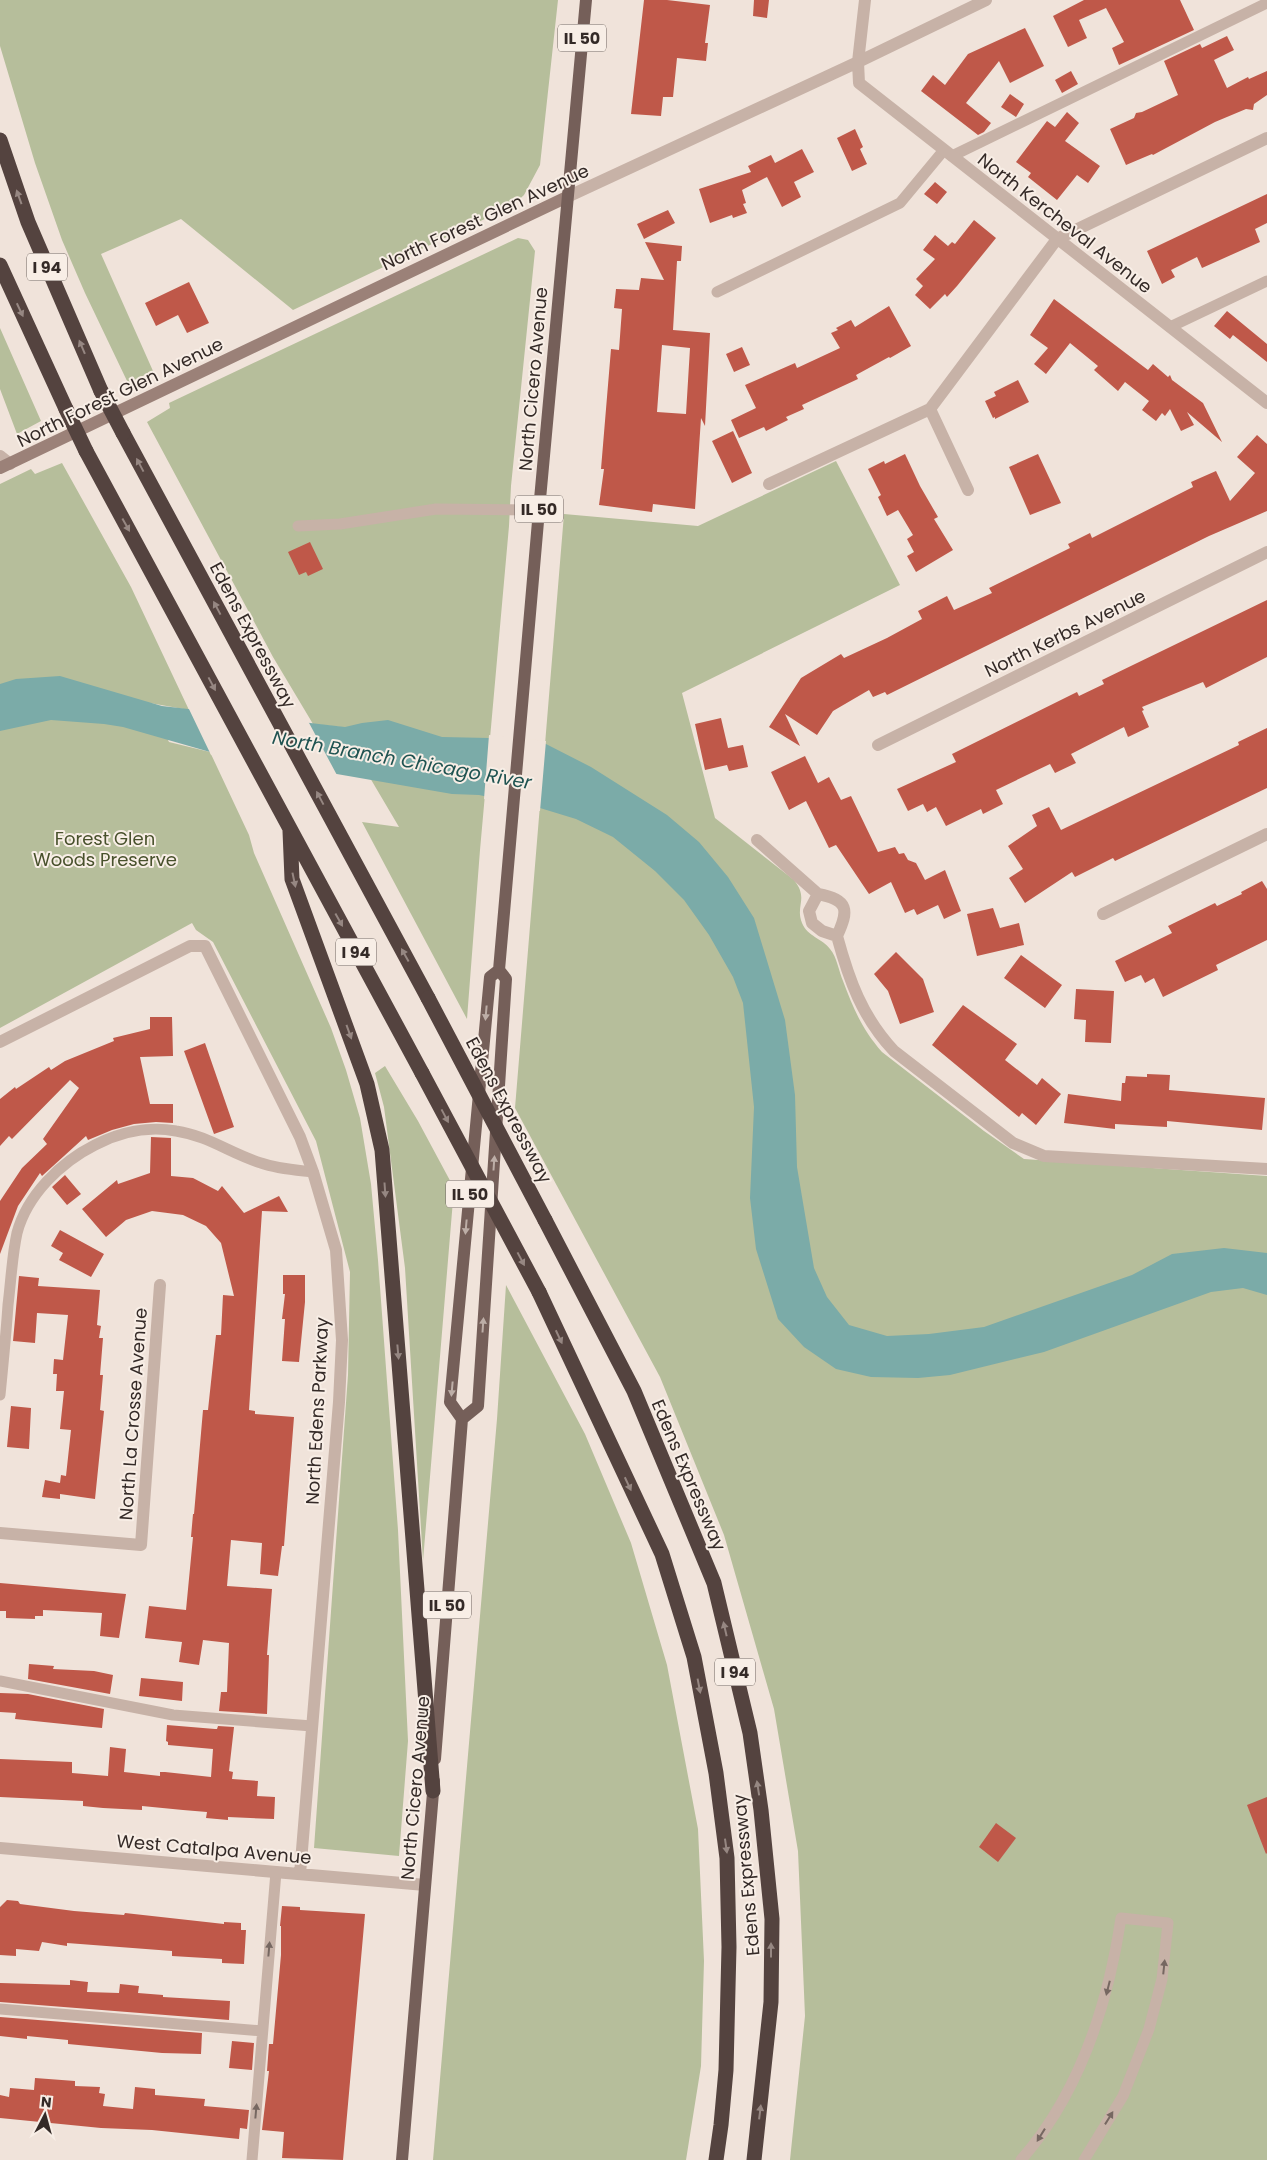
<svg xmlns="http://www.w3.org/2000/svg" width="1267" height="2160" font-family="Poppins,sans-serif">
	<rect width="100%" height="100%" fill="#f0e3da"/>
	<path fill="#b6be9b" d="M0 0H558L540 165 524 195 512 206 293 310 181 219 101 254 153 371 128 383 85 293 62 240 35 163 0 46Z
		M518 238 528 240 535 251 511 486 509 526 480 850 467 1019 362 822 399 827 340 727 313 724 273 657 147 422 170 408 169 403Z
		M0 328 41 421 17 434 0 389Z
		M836 461 900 585 682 693 715 818 794 880C809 899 795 905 802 923 808 937 822 938 830 949 837 957 839 972 843 981 854 1010 862 1029 882 1052L984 1131 1024 1159 1267 1176V2160H790L805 2016 798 1851 774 1709 724 1535 660 1377 515 1108 564 514 698 526Z
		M62 463 131 587 189 710 150 703 169 742 210 752 249 835 254 853 331 1028 346 1070 360 1118 371 1184 378 1260 398 1530 408 1741 399 1856 314 1848 348 1375 350 1272 316 1141 213 942 196 930 192 923 0 1028V484L31 469 35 474Z
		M385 1066 418 1121 454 1188 423 1561 405 1268 384 1107 375 1073Z
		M506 1285 585 1434 631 1543 667 1665 698 1829 704 1961 701 2066 686 2160H433L497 1419Z"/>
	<path fill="#7baba8" d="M60 676 162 706 345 727 362 723 388 720 442 737 489 738 546 744 591 767 667 815 699 842 728 877 754 918 785 1020 795 1095 797 1167 814 1268 827 1297 849 1325 887 1336 929 1334 984 1327 1132 1275 1172 1254 1224 1248 1267 1253V1295L1243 1288 1211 1292 1044 1352 950 1375 918 1378 871 1377 836 1369 804 1347 778 1319 756 1249 750 1198 754 1107 743 1003 733 977 709 935 684 900 655 871 613 837 576 819 540 808 479 795 452 794 210 752 123 727 104 724 51 720 0 731V684L16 679Z"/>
	<path fill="#f0e3da" d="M188 707 308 721 338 777 211 755Z
		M489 735 546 741 540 811 484 799Z"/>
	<path fill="#bf5849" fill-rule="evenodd" d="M644 0H667L710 5 705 43H708L706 61 677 58 673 97H663L661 116 631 114Z
		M754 0H769L767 18 753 16Z
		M1084 0H1180L1194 30 1119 65 1112 48 1124 42 1106 8 1079 20 1087 38 1068 47 1053 16Z
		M1025 28 1044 66 1010 83 999 61 966 103 991 123 984 132 978 135 921 91 933 75 945 85 968 54Z
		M1227 36 1234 50 1214 60 1227 88 1248 77 1249 79 1267 71V95L1254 104 1253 110 1246 109 1215 122 1153 155 1152 154 1126 165 1110 129 1134 118 1136 113 1142 112 1178 95 1164 61 1200 44 1202 48Z
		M1071 71 1078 84 1062 93 1055 80Z
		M1010 94 1024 104 1016 117 1001 107Z
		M1067 112 1079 123 1065 141 1100 166 1088 183 1077 175 1057 200 1028 177 1031 173 1016 162 1047 121 1055 127Z
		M855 129 863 147 860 149 867 164 852 171 837 138Z
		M802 149 814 172 794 182 801 197 782 207 767 177 742 190 746 203 743 204 747 213 733 218 732 215 710 223 699 189 751 172 748 166 771 155 775 163Z
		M935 182 947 192 937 204 924 194Z
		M1267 194V223L1255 229 1260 242 1202 268 1197 257 1171 270 1175 277 1162 284 1147 251Z
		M668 210 675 223 644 239 637 224Z
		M974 220 996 238 957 286 947 297 945 294 930 309 915 295 923 286 916 279 935 259 923 250 935 235 948 246 952 242 955 244Z
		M645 242 682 246 681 261H677L673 330 710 333 705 426 701 418 695 509 653 504 652 512 599 505 604 469H601L611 349 619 350 622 309 614 308 616 289 639 290 641 278 664 280ZM662 345 690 348 686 414 657 412Z
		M189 282 209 323 187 333 178 315 156 326 145 303Z
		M1054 299 1148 370 1153 364 1168 377 1170 375 1172 380 1203 403 1222 442 1187 412 1194 425 1181 431 1170 409 1165 416 1162 413 1156 421 1142 410 1149 401 1125 382 1118 391 1094 370 1098 366 1070 343 1046 374 1034 364 1048 348 1030 335Z
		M889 306 911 346 890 358 889 357 856 375 858 379 802 405 804 409 786 417 788 420 766 431 764 427 739 438 731 420 756 408 745 385 795 363 797 368 840 348 831 333 838 330 836 328 851 320 855 327Z
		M1227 311 1267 344V362L1233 335 1230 339 1214 326Z
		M742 347 750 365 734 372 726 354Z
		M1018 380 1029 402 995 419V417L993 418 985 401 996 396 994 392Z
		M733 431 752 473 732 483 712 441Z
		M1257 435 1267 444V511L1209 536 887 695 885 692 873 697 869 690 833 711 817 735 785 714 800 746 769 727 801 678 841 654 844 658 887 638 922 619 918 611 947 596 954 610 992 593 989 588 1070 548 1068 544 1090 533 1092 538 1193 487 1191 482 1216 471 1230 501 1255 473 1237 457Z
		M905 454 920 486 938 517 934 519 953 550 916 572 907 556 914 552 907 539 913 535 898 510 887 516 878 497 881 495 868 469 884 461 885 464Z
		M1038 454 1061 503 1030 515 1009 467Z
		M310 542 323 569 308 576 306 572 299 575 288 552Z
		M1267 600V657L1206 688 1203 682 1142 707 1144 710 1142 711 1149 727 1128 737 1124 727 1071 754 1076 763 1055 773 1050 764 996 790 1003 804 983 814 981 809 946 826 936 807 927 812 923 804 908 811 897 789 956 762 952 754 1077 692 1079 696 1104 684 1102 680Z
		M721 718 728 748 743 745 748 767 729 771 727 765 705 770 695 724Z
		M1267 728V788L1115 861 1113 858 1075 877 1072 872 1025 903 1009 878 1023 869 1008 846 1037 826 1032 815 1049 807 1061 830 1239 745 1238 742Z
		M805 756 818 783 829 777 841 800 851 796 878 852 895 847 899 854 904 853 908 860 916 863 925 880 945 870 961 911 944 919 938 905 917 915 914 909 905 913 891 882 869 894 836 845 829 848 806 801 789 810 771 772Z
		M1262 881 1267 889V940L1216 965 1218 970 1163 997 1154 978 1145 983 1141 975 1125 982 1115 961 1172 933 1168 926 1215 903 1217 906 1242 894 1241 892Z
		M993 908 1000 928 1019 923 1024 945 977 956 967 914Z
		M896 952 923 979 934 1012 900 1024 888 991 874 974Z
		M1021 955 1062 985 1045 1008 1004 978Z
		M1076 989 1114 991 1111 1043 1085 1042 1086 1020 1074 1019Z
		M963 1005 1017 1044 1005 1060 1037 1085 1042 1078 1061 1094 1036 1125 1022 1113 1019 1117 932 1045Z
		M150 1017H172L173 1056 140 1057 150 1104H173V1123L156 1122 134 1124 112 1130 88 1140 86 1136 42 1176 40 1173 18 1206 0 1254V1201L22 1168 47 1144 43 1139 79 1088 70 1080 12 1139 9 1136 0 1146V1099L15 1087 16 1089 49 1067 51 1070 65 1061 114 1041 113 1038 150 1029Z
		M205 1043 234 1127 214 1134 184 1051Z
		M1147 1074 1170 1075 1169 1090 1265 1098 1262 1130 1167 1121V1127L1115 1124V1129L1064 1123 1068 1094 1121 1101 1122 1083H1125L1126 1076 1147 1077Z
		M151 1137 171 1138V1176L193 1178 218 1191 222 1186 244 1213 279 1196 288 1212 262 1211 249 1410 255 1411V1414L294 1417 284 1546H282L278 1576 260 1574 262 1543 231 1540 227 1586 272 1589 267 1655H269L267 1714 219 1711 221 1692H227L229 1643 203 1640 199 1665 179 1662 182 1642 145 1638 149 1606 186 1610 193 1537H191L193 1514H194L203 1410H208L216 1335H221L223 1295 234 1296 221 1243 206 1226 183 1215 152 1211 126 1220 106 1237 82 1209 117 1180 118 1184 150 1173Z
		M65 1175 81 1194 67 1205 52 1187Z
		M60 1230 104 1254 91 1277 59 1260 63 1253 51 1246Z
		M283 1275H305V1302L299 1362 282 1361 285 1319H282L285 1294H283Z
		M19 1276 39 1278 38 1286 100 1290 97 1325 101 1326 99 1338H103L100 1375H103L100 1410 104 1411 95 1499 60 1494V1499L42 1497 45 1480 60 1483 61 1475 66 1476 71 1430 60 1429 64 1391H56L57 1374H53L54 1359 63 1360 68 1315 37 1313 35 1343 13 1341Z
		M11 1406 31 1408 29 1449 7 1447Z
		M0 1583 126 1594 119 1638 100 1636 102 1613 43 1610V1616H35V1619L6 1618V1611H0Z
		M29 1664 54 1666 53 1669 94 1671 113 1675 110 1694 28 1679Z
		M141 1678 183 1682 182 1701 139 1696Z
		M0 1693 28 1694 104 1709 102 1728 15 1719 16 1713 0 1712Z
		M167 1725 215 1729H217L218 1726 234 1727 229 1771 233 1772 232 1779 258 1781 257 1796 275 1797 274 1819 228 1817V1820L206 1818 207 1812 183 1810 142 1806V1810L103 1808 83 1806V1801L0 1797V1759L72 1762V1773L108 1776 110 1747 126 1749 124 1772 160 1776V1772H165L211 1777 213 1749 168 1745V1742L166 1741Z
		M1267 1797V1853L1266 1854 1247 1805Z
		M996 1823 1016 1838 998 1862 979 1847Z
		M7 1900 18 1901 20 1904 74 1911 124 1915 125 1913 224 1924V1922L241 1923V1930H246L244 1964 222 1963V1959L172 1956V1951L67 1943V1946L42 1942 39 1951 16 1949V1956L0 1955V1907Z
		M282 1906 300 1907V1910L365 1914 343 2160 282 2158 284 2132 262 2130 269 2071H267L269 2044H273L281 1955V1926H280Z
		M70 1980 88 1982 87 1992 119 1993 120 1984 139 1986 138 1993 163 1995V1997L230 2001 229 2020 0 2002V1983L70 1985Z
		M0 2017 202 2033 201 2054 162 2053 68 2044V2040L27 2036V2039L0 2036Z
		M232 2041 254 2043 252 2070 229 2068Z
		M35 2078 75 2081V2086L100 2087 99 2093 105 2094 103 2106 133 2109 135 2087 155 2089V2095L205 2099 204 2106 249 2110 247 2129 240 2128 239 2139 152 2130 101 2128 0 2118V2095L9 2097 10 2088 34 2090Z"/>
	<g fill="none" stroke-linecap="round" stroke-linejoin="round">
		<path stroke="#c7b2a7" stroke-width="11" d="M952 156 1267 3
			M717 292 900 203 944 150
			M1170 327 1267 281
			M298 526 340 524 436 509 539 510
			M0 1395C3 1365 6 1335 8 1305 11 1281 12 1256 17 1233 27 1195 61 1162 95 1145 120 1132 149 1126 176 1131 209 1136 231 1154 261 1163 278 1169 296 1170 313 1172
			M0 1681 173 1715 312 1726
			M0 2009 262 2031
			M252 2160 276 1872
			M1021 2160C1079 2094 1108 2004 1121 1918L1168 1923 1162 1979 1149 2029 1123 2096 1084 2160"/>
		<path stroke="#c7b2a7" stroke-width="12" d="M865 0 858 62 859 83 1267 403
			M567 197 858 62 986 0
			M930 409 968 490
			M0 456 10 464
			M769 484 930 409 1057 239 1267 138
			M878 745 1267 552
			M757 840 818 894
			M818 894C849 900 849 910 837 936L822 931 812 923 809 911Z
			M1103 914 1267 834
			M837 936C849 980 862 1017 894 1051L1013 1143 1044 1156 1267 1169
			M0 1042 190 946H205L300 1137 313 1172 336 1250 342 1340 339 1402 300 1874
			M0 1533 141 1545 160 1285
			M0 1848 425 1885"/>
		<path stroke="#9b8178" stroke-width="12" d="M0 468 567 197"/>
		<path stroke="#755f59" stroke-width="12" d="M462 1419 478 1406 506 979 499 970 539 510 586 0
			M435 1759 462 1419 450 1402 490 977 499 970
			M402 2160 434 1781"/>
		<path stroke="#54433f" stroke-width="15" d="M0 140 28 222 101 391
			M0 265 66 409
			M123 433 428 998
			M86 451 422 1073
			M290 831 292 879 367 1084 382 1150 433 1791
			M545 1220 634 1391 714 1583 750 1733 761 1810 772 1919 771 2002 754 2160
			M539 1292 662 1554 694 1657 716 1773 727 1858 729 1947 726 2070 721 2125 716 2160"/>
		<path stroke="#54433f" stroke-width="15" d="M101 391 123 433
			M66 409 86 451
			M428 998 545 1220
			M422 1073 539 1292"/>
	</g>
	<defs><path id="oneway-solid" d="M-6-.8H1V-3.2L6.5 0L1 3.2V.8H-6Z" transform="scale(1.25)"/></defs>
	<g fill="#968782">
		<use href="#oneway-solid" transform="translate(19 197) rotate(-110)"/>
		<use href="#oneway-solid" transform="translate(20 310) rotate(65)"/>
		<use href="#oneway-solid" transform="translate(82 347) rotate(-113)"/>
		<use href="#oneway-solid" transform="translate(140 465) rotate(-118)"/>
		<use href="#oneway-solid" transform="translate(126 525) rotate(61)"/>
		<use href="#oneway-solid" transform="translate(217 608) rotate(-118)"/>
		<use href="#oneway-solid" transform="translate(212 684) rotate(62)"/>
		<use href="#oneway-solid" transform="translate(320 798) rotate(-118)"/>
		<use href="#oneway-solid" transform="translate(294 880) rotate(78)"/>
		<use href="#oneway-solid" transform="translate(339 920) rotate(61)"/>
		<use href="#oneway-solid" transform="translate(405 955) rotate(-119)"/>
		<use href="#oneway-solid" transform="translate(349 1032) rotate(70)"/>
		<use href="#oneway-solid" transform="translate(445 1116) rotate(62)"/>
		<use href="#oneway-solid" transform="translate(385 1190) rotate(86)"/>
		<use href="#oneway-solid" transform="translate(521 1259) rotate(62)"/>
		<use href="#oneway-solid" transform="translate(559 1337) rotate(65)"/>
		<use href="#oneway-solid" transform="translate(398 1352) rotate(85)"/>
		<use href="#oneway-solid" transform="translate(628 1484) rotate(65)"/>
		<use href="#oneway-solid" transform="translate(725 1629) rotate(-103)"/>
		<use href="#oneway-solid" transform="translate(699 1686) rotate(79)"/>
		<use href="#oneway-solid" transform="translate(758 1788) rotate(-99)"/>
		<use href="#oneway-solid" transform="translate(726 1846) rotate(82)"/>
		<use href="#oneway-solid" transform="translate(771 1950) rotate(-90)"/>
		<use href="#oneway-solid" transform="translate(760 2112) rotate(-83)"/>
	</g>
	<g fill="#bdaea7">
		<use href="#oneway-solid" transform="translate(486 1013) rotate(95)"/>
		<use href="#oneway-solid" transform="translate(494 1163) rotate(-86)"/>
		<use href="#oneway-solid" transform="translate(466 1227) rotate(95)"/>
		<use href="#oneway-solid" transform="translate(483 1325) rotate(-86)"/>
		<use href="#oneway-solid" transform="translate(452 1389) rotate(95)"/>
	</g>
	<g fill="#766761">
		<use href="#oneway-solid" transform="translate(269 1949) rotate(-85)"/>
		<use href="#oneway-solid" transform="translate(1164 1967) rotate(-84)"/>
		<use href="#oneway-solid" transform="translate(1108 1988) rotate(104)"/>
		<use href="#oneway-solid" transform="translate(256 2111) rotate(-85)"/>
		<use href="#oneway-solid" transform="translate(1109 2118) rotate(-58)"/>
		<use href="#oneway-solid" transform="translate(1041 2135) rotate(122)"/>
	</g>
	<g text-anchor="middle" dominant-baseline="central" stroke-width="4" stroke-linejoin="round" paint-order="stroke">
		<g fill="#f8eee6" stroke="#6f6560" stroke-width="1">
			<rect x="558" y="24.5" width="48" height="27" rx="4"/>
			<rect x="27" y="253.5" width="40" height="27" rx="4"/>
			<rect x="515" y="495.5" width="48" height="27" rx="4"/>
			<rect x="336" y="938.5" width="40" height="27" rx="4"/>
			<rect x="446" y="1180.5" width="48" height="27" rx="4"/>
			<rect x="423" y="1591.5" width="48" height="27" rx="4"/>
			<rect x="715" y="1658.5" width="40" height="27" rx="4"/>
		</g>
		<g font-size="16" font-weight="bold" fill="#342a27">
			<text x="582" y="38">IL 50</text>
			<text x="47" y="267">I 94</text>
			<text x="539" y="509">IL 50</text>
			<text x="356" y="952">I 94</text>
			<text x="470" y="1194">IL 50</text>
			<text x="447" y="1605">IL 50</text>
			<text x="735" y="1672">I 94</text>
		</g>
		<g font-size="18" fill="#342a27" stroke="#f8eee6">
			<text transform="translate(485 217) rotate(-25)">North Forest Glen Avenue</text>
			<text transform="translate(1065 223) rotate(38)">North Kercheval Avenue</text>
			<text transform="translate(533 379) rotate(-85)">North Cicero Avenue</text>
			<text transform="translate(120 392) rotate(-26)">North Forest Glen Avenue</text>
			<text transform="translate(1065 633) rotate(-26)">North Kerbs Avenue</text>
			<text transform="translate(253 635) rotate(62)">Edens Expressway</text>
			<text transform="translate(509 1110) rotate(62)">Edens Expressway</text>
			<text transform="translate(317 1411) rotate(-87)">North Edens Parkway</text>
			<text transform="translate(133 1414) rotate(-86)">North La Crosse Avenue</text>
			<text transform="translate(689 1475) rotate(67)">Edens Expressway</text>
			<text transform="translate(415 1788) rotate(-85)">North Cicero Avenue</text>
			<text transform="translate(214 1849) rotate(5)">West Catalpa Avenue</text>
			<text transform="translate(746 1875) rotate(-95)">Edens Expressway</text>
		</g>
		<g font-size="18" fill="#48512c" stroke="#f8eee6">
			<text x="105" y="838">Forest Glen<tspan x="105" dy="21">Woods Preserve</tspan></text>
		</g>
		<g font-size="19" font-style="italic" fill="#1f5351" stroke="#f8eee6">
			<text transform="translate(402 760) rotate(10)">North Branch Chicago River</text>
		</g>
	</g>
	<g transform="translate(45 2115) rotate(6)" stroke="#f8eee6" stroke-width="4" paint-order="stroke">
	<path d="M0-4L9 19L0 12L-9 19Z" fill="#342a27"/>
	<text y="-8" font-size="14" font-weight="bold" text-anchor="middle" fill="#342a27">N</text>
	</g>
</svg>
